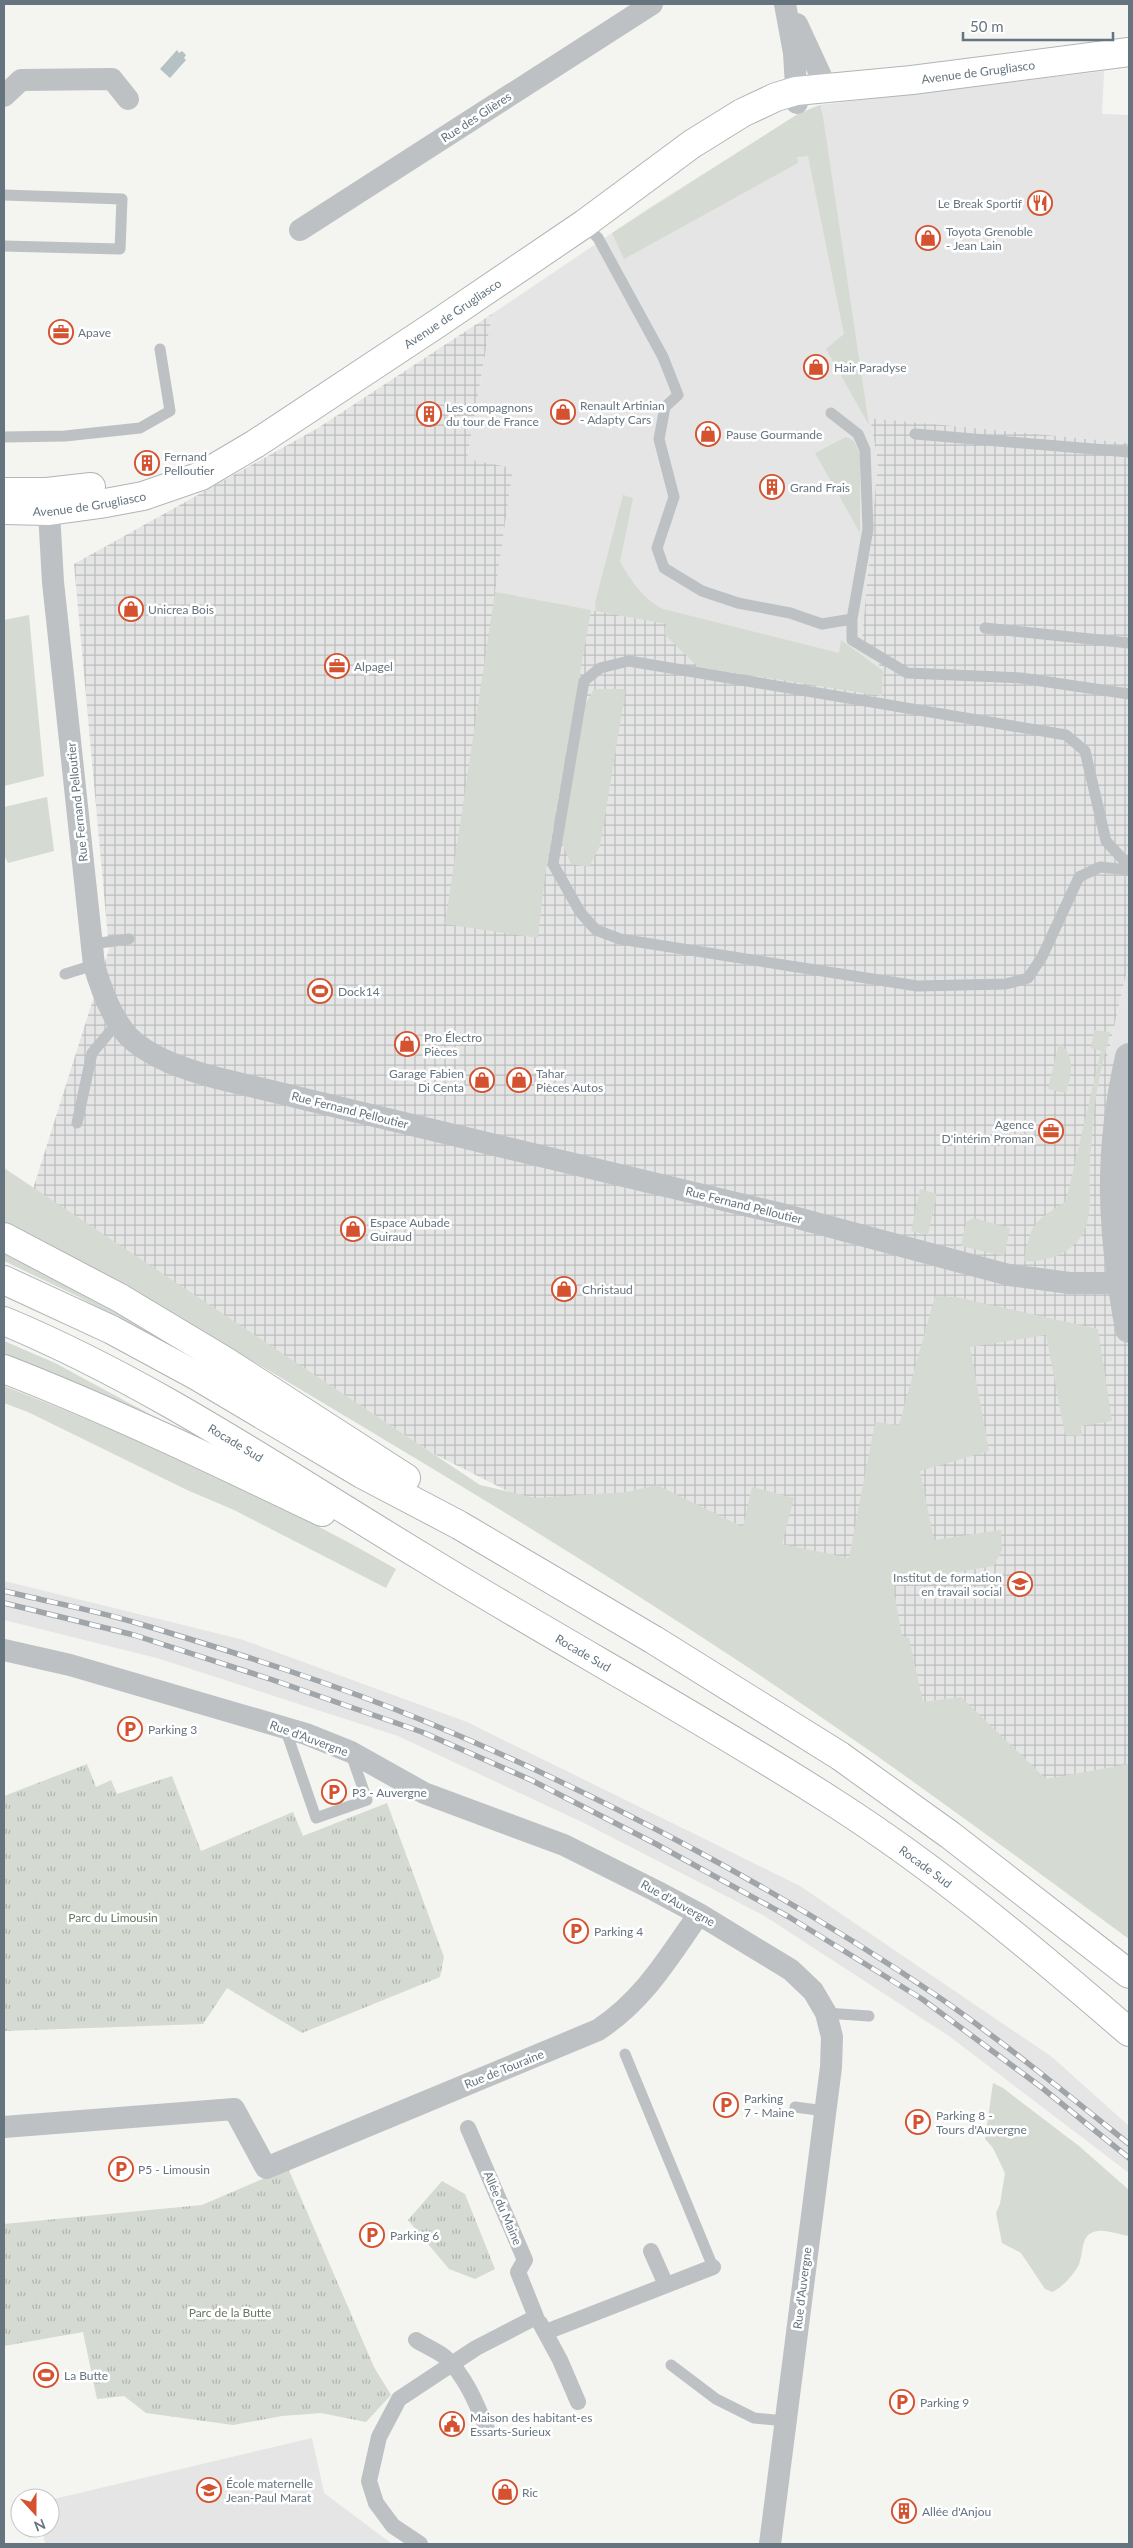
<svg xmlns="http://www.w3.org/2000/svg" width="1133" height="2548" font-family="Lato,sans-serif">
	<defs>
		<pattern id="industrial-grid" width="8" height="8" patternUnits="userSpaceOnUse" patternTransform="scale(1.25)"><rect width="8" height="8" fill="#e4e5e4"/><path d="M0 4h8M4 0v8" fill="none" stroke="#bcbebe"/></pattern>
		<pattern id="park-tufts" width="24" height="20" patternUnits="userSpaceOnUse" patternTransform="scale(1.25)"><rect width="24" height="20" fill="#d5dad2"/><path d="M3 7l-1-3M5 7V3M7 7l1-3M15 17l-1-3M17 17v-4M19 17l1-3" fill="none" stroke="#b0b5b0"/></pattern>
	</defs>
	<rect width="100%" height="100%" fill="#f4f4f0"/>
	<path fill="#e4e5e4" d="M1104 71 1102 114 1129 115V443L870 418 878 461 862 639 883 671 666 624 495 592 467 460 492 314 649 208 798 114 820 105Z
		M1129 963V1064L1107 1059Z
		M4 1581 240 1639 467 1722 800 1886 1052 2057 1129 2126V2173L949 2036 763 1915 584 1823 398 1736 157 1658 4 1620Z
		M312 2438 324 2493 392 2544H45L42 2528H50V2500Z"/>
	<path fill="url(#industrial-grid)" d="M492 314 467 459 513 468 495 592 666 624 882 696 883 671 862 639 878 461 870 418 1129 443V962L1107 1058 1129 1064V1876L912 1695 432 1453 33 1189 109 949 74 564 318 428Z"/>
	<path fill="#d5dad2" d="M820 105 823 117 869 425 826 349 844 334 808 156 797 157 798 163 624 259 612 233 798 114Z
		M846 437 854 441 860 454V533L815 453Z
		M623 495 633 498 620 562C632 582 642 598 663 609L839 653 841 640 883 671 882 696 698 667 664 634 666 624 596 611 595 603Z
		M495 592 591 610 545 875 538 938 445 924Z
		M29 615 44 776 4 786V620Z
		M594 689H624L625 694 600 846 589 867 571 864 562 843 584 707Z
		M47 797 54 851 8 863 4 855V807Z
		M1094 1030 1110 1032C1104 1058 1097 1084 1094 1111 1093 1128 1091 1144 1090 1161 1088 1184 1094 1213 1083 1233 1072 1254 1045 1263 1024 1261 1032 1220 1033 1224 1066 1201L1101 1051 1091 1048Z
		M1059 1043C1077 1057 1071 1074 1066 1093L1048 1089Z
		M4 1168 480 1485 535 1498 627 1492 657 1485 743 1527 752 1487 794 1498 782 1544 849 1558 875 1422 899 1425 935 1296 956 1297 1098 1329 1112 1421 1081 1426 1082 1436 1065 1435 1046 1335 970 1347 989 1451 920 1471 934 1540 1001 1530 1002 1550 994 1566 910 1580 893 1586 902 1636 909 1638 923 1702 961 1697 1046 1779 1129 1764V1939C1005 1848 881 1756 752 1670 625 1586 496 1506 365 1428 246 1357 128 1285 4 1222Z
		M920 1189 937 1194 928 1235 911 1231Z
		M974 1218 1010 1228 1004 1256 961 1246 966 1222Z
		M4 1248 196 1353 190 1361 79 1297 4 1261Z
		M4 1341 55 1363 192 1437 4 1363Z
		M4 1386C137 1438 271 1497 396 1569L386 1588 234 1510 187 1490 28 1412 4 1403Z
		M993 2083 1003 2088 1079 2146 1129 2190V2236C1120 2235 1108 2230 1098 2231 1081 2233 1084 2248 1080 2261 1077 2272 1062 2288 1052 2292L1045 2289 1021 2253 1002 2243 996 2213 1000 2204 1005 2173 993 2148 985 2139Z"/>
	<path fill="url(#park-tufts)" d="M87 1764 96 1787 111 1780 117 1794 172 1776 201 1851 293 1812 303 1836 387 1803 444 1957 440 1977 302 2033 227 1988 203 2024 4 2031V1796Z
		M288 2168 374 2367 391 2395 366 2422 321 2413 282 2416 233 2425 146 2413 124 2396 97 2399 83 2332 4 2346V2224L202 2205Z
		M442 2181 465 2194 495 2269 475 2279 449 2269 408 2220Z"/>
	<path fill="#b6c1c4" d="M177 50 179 53 182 51 186 55 184 58 186 60 170 78 160 69Z"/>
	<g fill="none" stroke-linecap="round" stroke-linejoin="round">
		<defs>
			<g id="secondary">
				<path d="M4 492H47L91 487"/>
				<path id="s1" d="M4 510 49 511 100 504 143 496 201 476 255 444 438 323 584 224 692 144 742 113 776 97 796 91 912 80 1129 52"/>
			</g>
			<g id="trunk">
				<path d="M4 1237 120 1298 225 1361 406 1478"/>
				<path d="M4 1280 112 1330 197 1376 362 1474 459 1525 654 1640 840 1756 950 1835 1129 1974"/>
				<path id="s2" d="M4 1321C153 1383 286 1475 424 1558 559 1641 699 1716 833 1802 938 1869 1035 1951 1129 2032"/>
				<path d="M4 1369C112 1411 218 1462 322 1512"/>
			</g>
		</defs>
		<use href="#secondary" stroke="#b0b5b8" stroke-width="30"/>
		<use href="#trunk" stroke="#b0b4b6" stroke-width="30"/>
		<path stroke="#bdc1c4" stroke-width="11" d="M4 195 122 199 120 249 4 246
			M584 224 598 238 663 357 678 395 665 407 659 439 674 497 657 548 664 568 702 591 738 603 790 613 822 624 852 619
			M831 413 858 434 865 450 868 529 852 619V640L907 673 1021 678 1129 694
			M915 434 1129 452
			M4 437 65 436 140 428 170 411 160 349
			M985 628 1129 643
			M1129 866 1106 841 1085 751 1066 735 629 661 600 668 584 681 553 864 580 912 596 930 620 939 917 986 1006 984 1028 978 1042 957 1079 877 1100 867 1129 870
			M92 944 129 939
			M65 974 94 965
			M77 1123 92 1053 119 1021
			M285 1728 316 1818 367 1800 351 1754
			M826 2013 869 2016
			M625 2054 713 2267
			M795 2107 825 2111
			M671 2365 716 2399 754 2418 786 2421"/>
		<path stroke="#bdc1c4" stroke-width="16" d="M651 2251 666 2285
			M540 2323 560 2360 578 2402
			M546 2332 713 2267
			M416 2340C425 2346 438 2351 446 2358 466 2377 477 2405 487 2429
			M420 2544 393 2526 376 2503 369 2481 379 2437 399 2399 476 2348 536 2317 518 2272 525 2260 468 2128"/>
		<path stroke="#bdc1c4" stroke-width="22" d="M785 4 794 53 797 103
			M797 24 827 89
			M4 96 21 80 112 79 128 99
			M300 230 652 4
			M48 495 53 582 94 965C101 989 111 1016 127 1035 149 1058 187 1070 217 1078L790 1216 1009 1275 1070 1283H1120
			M4 1650 70 1665 306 1734 351 1752 424 1793 564 1845 656 1891 699 1914 791 1970 813 1991 826 2013 832 2037 831 2067 770 2544
			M4 2127 234 2109 266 2168 598 2030C644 2000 668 1958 699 1914"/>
		<path stroke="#bdc1c4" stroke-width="28" d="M1129 1057C1107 1154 1111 1231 1129 1329"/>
		<use href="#secondary" stroke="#fff" stroke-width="28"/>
		<use href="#trunk" stroke="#fff" stroke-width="28"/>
		<defs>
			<path id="rail" d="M4 1591C49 1602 95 1610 140 1624 237 1653 335 1684 429 1723 604 1796 786 1893 943 2000 1007 2045 1068 2095 1129 2144
				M4 1603 134 1635 273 1680 422 1732 531 1780 656 1844 789 1917 922 1999 1041 2087 1129 2158"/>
		</defs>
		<use href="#rail" stroke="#9fa5a9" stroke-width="5.5"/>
		<use href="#rail" stroke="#fff" stroke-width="4" stroke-dasharray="11" stroke-linecap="butt"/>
	</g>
	<defs>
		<symbol id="restaurant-ring" viewBox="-11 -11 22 22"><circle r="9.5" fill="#fff" stroke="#d45230" stroke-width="1.5"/><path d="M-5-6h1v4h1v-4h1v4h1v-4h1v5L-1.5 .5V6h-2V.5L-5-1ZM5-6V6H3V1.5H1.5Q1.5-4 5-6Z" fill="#d45230"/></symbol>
		<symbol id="shop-ring" viewBox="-11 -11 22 22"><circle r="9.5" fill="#fff" stroke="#d45230" stroke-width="1.5"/><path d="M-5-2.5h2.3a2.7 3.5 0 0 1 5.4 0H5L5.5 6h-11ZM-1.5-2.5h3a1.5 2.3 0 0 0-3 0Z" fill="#d45230"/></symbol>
		<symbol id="office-ring" viewBox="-11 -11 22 22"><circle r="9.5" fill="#fff" stroke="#d45230" stroke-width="1.5"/><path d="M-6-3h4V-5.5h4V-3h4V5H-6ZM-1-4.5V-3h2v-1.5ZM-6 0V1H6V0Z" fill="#d45230"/></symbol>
		<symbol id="building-ring" viewBox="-11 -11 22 22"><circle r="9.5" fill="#fff" stroke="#d45230" stroke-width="1.5"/><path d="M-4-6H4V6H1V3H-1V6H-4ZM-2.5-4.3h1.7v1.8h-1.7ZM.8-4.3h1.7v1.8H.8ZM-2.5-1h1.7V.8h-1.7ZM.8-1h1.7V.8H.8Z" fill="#d45230"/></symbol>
		<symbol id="stadium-ring" viewBox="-11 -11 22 22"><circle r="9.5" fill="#fff" stroke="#d45230" stroke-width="1.5"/><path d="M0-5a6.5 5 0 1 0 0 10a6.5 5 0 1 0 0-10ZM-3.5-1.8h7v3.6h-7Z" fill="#d45230"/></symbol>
		<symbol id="university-ring" viewBox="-11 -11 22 22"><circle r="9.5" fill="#fff" stroke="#d45230" stroke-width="1.5"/><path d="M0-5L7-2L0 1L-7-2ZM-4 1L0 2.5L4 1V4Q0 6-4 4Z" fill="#d45230"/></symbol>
		<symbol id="parking-ring" viewBox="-11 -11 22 22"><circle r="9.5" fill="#fff" stroke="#d45230" stroke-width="1.5"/><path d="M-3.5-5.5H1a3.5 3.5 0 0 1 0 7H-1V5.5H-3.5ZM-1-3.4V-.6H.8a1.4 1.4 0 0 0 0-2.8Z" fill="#d45230"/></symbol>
		<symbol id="civic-ring" viewBox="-11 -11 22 22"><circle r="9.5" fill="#fff" stroke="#d45230" stroke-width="1.5"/><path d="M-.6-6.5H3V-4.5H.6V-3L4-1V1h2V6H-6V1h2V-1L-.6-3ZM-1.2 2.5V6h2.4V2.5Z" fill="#d45230"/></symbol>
		<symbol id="school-ring" viewBox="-11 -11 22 22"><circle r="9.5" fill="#fff" stroke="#d45230" stroke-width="1.5"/><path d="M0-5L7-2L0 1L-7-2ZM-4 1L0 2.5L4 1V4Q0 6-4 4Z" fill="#d45230"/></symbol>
	</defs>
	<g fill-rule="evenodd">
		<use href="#restaurant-ring" x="1026" y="189" width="28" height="28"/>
		<use href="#shop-ring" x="914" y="224" width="28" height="28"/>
		<use href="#office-ring" x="47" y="318" width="28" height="28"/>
		<use href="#shop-ring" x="802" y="353" width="28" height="28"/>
		<use href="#shop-ring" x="549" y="398" width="28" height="28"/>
		<use href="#building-ring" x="415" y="400" width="28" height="28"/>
		<use href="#shop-ring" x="694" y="420" width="28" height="28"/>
		<use href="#building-ring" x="133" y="449" width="28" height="28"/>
		<use href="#building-ring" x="758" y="473" width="28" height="28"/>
		<use href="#shop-ring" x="117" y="595" width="28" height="28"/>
		<use href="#office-ring" x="323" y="652" width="28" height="28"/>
		<use href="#stadium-ring" x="306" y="977" width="28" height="28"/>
		<use href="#shop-ring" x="393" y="1030" width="28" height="28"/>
		<use href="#shop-ring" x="468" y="1066" width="28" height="28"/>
		<use href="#shop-ring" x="505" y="1066" width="28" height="28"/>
		<use href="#office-ring" x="1037" y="1117" width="28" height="28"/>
		<use href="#shop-ring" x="339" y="1215" width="28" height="28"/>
		<use href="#shop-ring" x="550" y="1275" width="28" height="28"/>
		<use href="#university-ring" x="1006" y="1570" width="28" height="28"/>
		<use href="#parking-ring" x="116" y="1715" width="28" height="28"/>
		<use href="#parking-ring" x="320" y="1778" width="28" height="28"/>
		<use href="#parking-ring" x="562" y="1917" width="28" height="28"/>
		<use href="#parking-ring" x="712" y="2091" width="28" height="28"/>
		<use href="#parking-ring" x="904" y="2108" width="28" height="28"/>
		<use href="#parking-ring" x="107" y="2155" width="28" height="28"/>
		<use href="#parking-ring" x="358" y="2221" width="28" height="28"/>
		<use href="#stadium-ring" x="32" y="2361" width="28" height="28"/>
		<use href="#parking-ring" x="888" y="2388" width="28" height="28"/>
		<use href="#civic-ring" x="438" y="2410" width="28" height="28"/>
		<use href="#school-ring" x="195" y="2476" width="28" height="28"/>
		<use href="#shop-ring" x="491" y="2478" width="28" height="28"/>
		<use href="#building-ring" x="890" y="2497" width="28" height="28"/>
	</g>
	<g text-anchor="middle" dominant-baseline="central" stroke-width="5" stroke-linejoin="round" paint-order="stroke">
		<g font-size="12" fill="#65747f" stroke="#fff">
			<text stroke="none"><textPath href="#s1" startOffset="1095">Avenue de Grugliasco</textPath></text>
			<text transform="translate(476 117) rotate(-33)">Rue des Glières</text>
			<text stroke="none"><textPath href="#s1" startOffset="501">Avenue de Grugliasco</textPath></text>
			<text stroke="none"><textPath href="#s1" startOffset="86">Avenue de Grugliasco</textPath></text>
			<text transform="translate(77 802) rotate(-96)">Rue Fernand Pelloutier</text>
			<text transform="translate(350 1110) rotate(14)">Rue Fernand Pelloutier</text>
			<text transform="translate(744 1205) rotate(14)">Rue Fernand Pelloutier</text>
			<text stroke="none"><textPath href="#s2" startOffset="262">Rocade Sud</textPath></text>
			<text stroke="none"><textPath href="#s2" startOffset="668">Rocade Sud</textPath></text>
			<text transform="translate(309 1738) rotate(20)">Rue d'Auvergne</text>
			<text stroke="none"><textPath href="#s2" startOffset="1072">Rocade Sud</textPath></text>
			<text transform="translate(678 1903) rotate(29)">Rue d'Auvergne</text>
			<text transform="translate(504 2069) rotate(-22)">Rue de Touraine</text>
			<text transform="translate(503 2208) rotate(67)">Allée du Maine</text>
			<text transform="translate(802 2288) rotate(-83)">Rue d'Auvergne</text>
		</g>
		<g font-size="12" fill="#65747f" stroke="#fff" text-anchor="start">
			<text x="1022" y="203" text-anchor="end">Le Break Sportif</text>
			<text x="946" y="231">Toyota Grenoble<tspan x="946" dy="14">- Jean Lain</tspan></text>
			<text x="78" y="332">Apave</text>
			<text x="834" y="367">Hair Paradyse</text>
			<text x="580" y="405">Renault Artinian<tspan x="580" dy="14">- Adapty Cars</tspan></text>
			<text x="446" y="407">Les compagnons<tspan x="446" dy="14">du tour de France</tspan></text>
			<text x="726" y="434">Pause Gourmande</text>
			<text x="164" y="456">Fernand<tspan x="164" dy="14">Pelloutier</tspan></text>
			<text x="790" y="487">Grand Frais</text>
			<text x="148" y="609">Unicrea Bois</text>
			<text x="354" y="666">Alpagel</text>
			<text x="338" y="991">Dock14</text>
			<text x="424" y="1037">Pro Électro<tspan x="424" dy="14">Pièces</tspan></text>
			<text x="464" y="1073" text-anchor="end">Garage Fabien<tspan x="464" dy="14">Di Centa</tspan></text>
			<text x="536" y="1073">Tahar<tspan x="536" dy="14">Pièces Autos</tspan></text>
			<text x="1034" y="1124" text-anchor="end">Agence<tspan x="1034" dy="14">D'intérim Proman</tspan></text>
			<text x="370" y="1222">Espace Aubade<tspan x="370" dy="14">Guiraud</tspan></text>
			<text x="582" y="1289">Christaud</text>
			<text x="1002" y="1577" text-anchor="end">Institut de formation<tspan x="1002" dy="14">en travail social</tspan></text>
			<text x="148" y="1729">Parking 3</text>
			<text x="352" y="1792">P3 - Auvergne</text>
			<text x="594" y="1931">Parking 4</text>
			<text x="744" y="2098">Parking<tspan x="744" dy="14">7 - Maine</tspan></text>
			<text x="936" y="2115">Parking 8 -<tspan x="936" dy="14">Tours d'Auvergne</tspan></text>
			<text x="138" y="2169">P5 - Limousin</text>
			<text x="390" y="2235">Parking 6</text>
			<text x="64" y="2375">La Butte</text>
			<text x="920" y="2402">Parking 9</text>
			<text x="470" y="2417">Maison des habitant-es<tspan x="470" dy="14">Essarts-Surieux</tspan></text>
			<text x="226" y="2483">École maternelle<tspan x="226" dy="14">Jean-Paul Marat</tspan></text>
			<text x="522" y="2492">Ric</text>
			<text x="922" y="2511">Allée d'Anjou</text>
		</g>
		<g font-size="12" fill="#687763" stroke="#fff">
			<text x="113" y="1917">Parc du Limousin</text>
			<text x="230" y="2312">Parc de la Butte</text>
		</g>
	</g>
	<rect width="1133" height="2548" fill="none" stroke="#65747f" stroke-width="10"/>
	<g transform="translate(35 2513) rotate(159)"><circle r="24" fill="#ffffff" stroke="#c1c7cc"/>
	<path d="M0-4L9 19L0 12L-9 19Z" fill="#d45230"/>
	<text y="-8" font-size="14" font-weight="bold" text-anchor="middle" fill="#65747f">N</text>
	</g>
	<path d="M963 32v8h150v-8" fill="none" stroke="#65747f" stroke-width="2.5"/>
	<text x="970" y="32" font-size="15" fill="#65747f" stroke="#ffffff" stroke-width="4" paint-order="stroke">50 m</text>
</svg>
